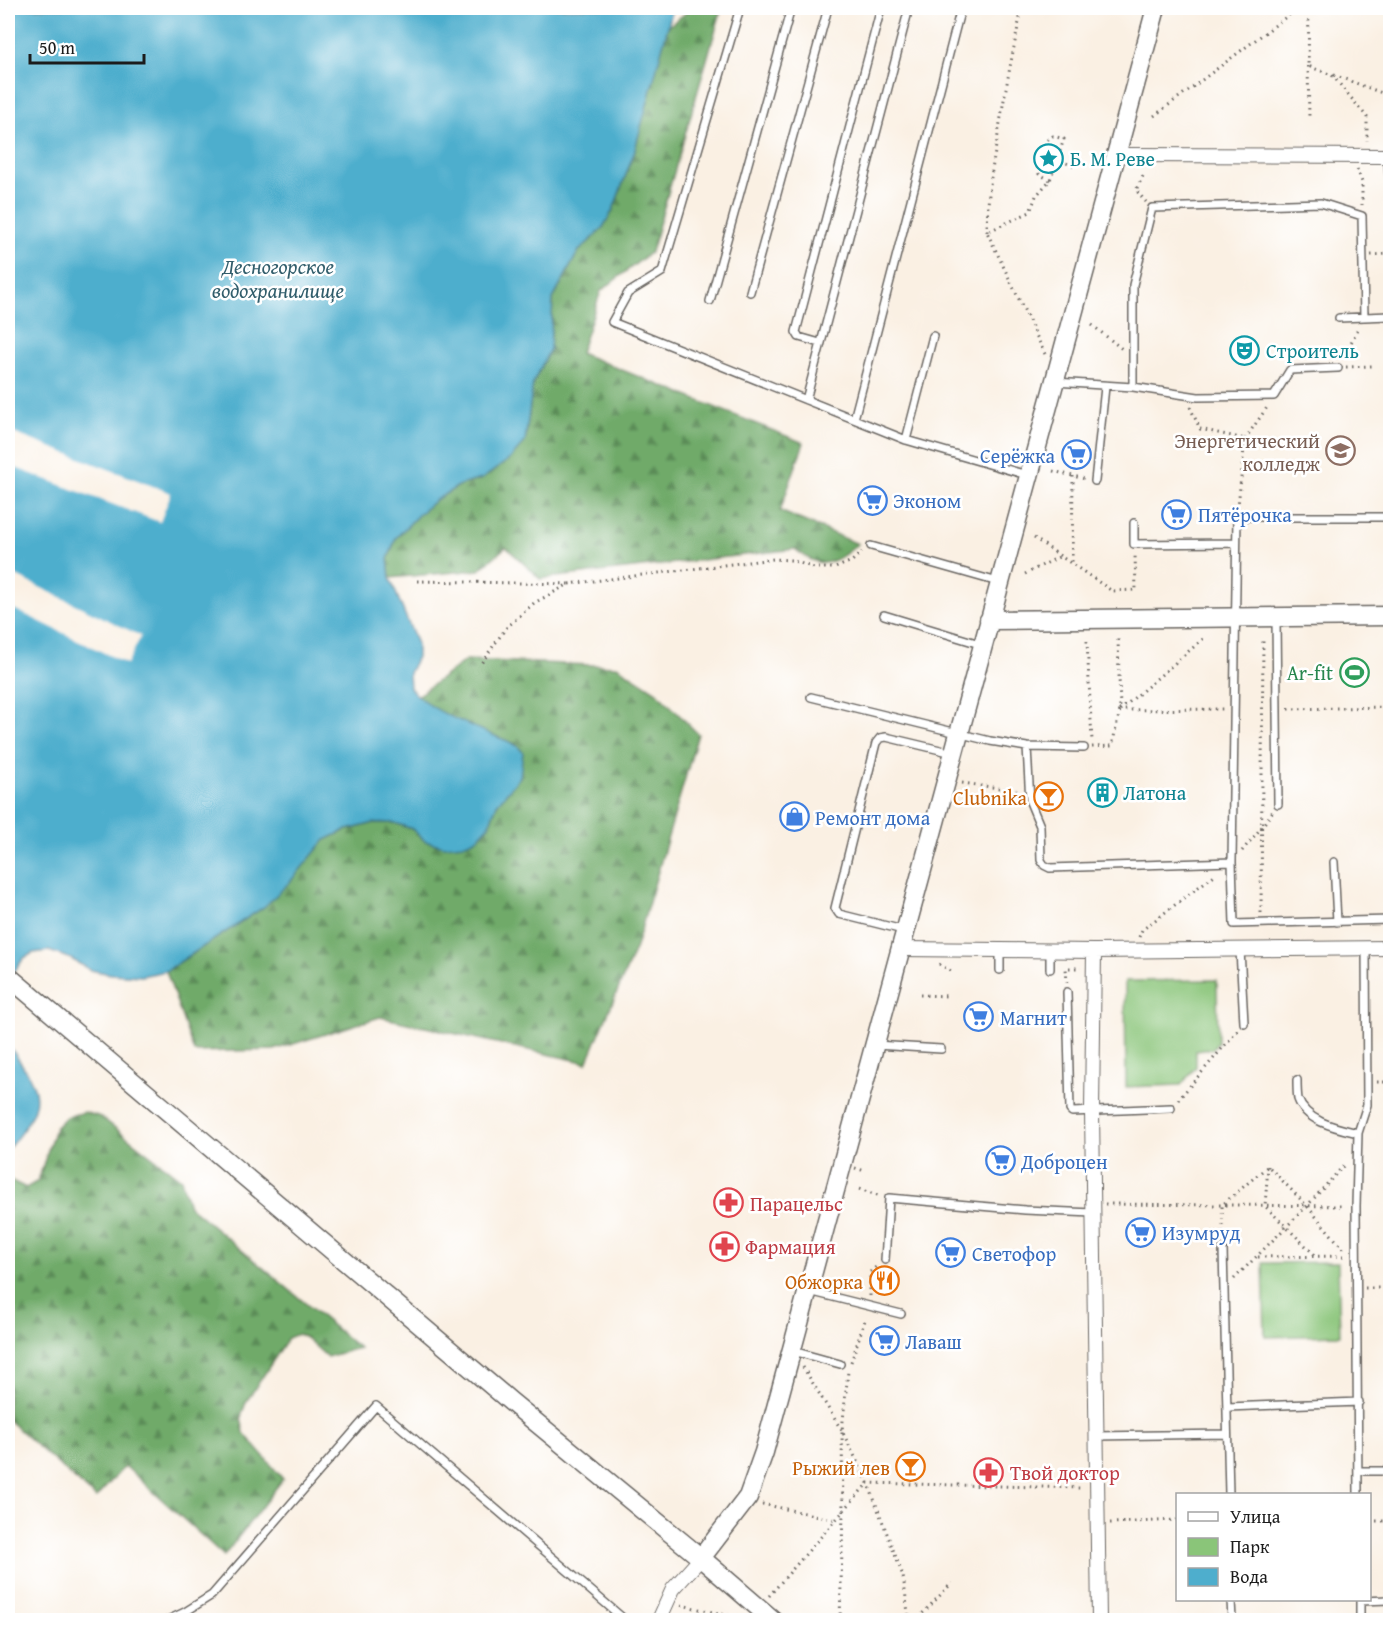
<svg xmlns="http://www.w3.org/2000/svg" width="1398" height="1628" font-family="'Gentium Book Plus',serif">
	<defs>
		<pattern id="forest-firs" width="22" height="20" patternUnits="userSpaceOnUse" patternTransform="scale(1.5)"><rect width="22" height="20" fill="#6faa69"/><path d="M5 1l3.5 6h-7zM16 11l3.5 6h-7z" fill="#5a8a56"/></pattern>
	</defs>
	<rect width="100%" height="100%" fill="#fff"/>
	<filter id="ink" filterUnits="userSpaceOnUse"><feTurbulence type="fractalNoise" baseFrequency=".0167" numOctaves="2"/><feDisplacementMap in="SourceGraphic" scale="12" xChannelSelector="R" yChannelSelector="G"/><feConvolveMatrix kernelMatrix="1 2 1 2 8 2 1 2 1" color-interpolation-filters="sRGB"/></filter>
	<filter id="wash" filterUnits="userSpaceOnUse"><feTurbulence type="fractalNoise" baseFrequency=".008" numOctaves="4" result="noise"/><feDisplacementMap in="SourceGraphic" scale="24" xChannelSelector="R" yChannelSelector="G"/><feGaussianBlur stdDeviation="1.35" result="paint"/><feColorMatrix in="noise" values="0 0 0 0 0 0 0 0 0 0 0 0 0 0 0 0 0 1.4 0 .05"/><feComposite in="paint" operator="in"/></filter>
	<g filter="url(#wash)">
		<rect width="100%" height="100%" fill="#faf0e3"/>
		<path fill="url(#forest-firs)" stroke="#466342" stroke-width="1.5" d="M692 8H722L651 252 601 291 580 353 804 443 780 511 858 544C833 565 821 571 795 549L540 579 506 547 479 570 390 578 388 559 396 538 417 516 437 499 460 485 482 479 510 459 525 442 533 383 550 349 553 299 578 252 602 229 613 210 634 153 666 28Z
			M466 660 617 666 657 692 698 734 636 947 587 1063 380 1017 274 1050 194 1052 166 971 264 907 325 840 344 831 374 823H395L412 829 425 841 489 825 497 804 520 777 516 744C487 734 440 716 417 696Z
			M84 1112 101 1117 181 1179 189 1206 359 1348 327 1357 306 1338 298 1334 288 1338 246 1402 241 1417 244 1433 283 1479 224 1556 125 1466 96 1498 8 1420V1179L26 1188 38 1181 55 1128 66 1117Z"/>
		<path fill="#8ac579" stroke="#53704a" stroke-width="1.5" d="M1217 980 1218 1043 1212 1049 1196 1051V1067L1181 1085 1126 1087 1125 981Z
			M1338 1262 1340 1335 1265 1337 1263 1263Z"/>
		<path fill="#4eaecd" stroke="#356574" stroke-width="1.5" d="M8 8H673L634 153 613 210 602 229 578 252 553 299 550 349 533 383 525 442 510 459 482 479 460 485 437 499 417 516 396 538 388 559 390 578 417 644V657L409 673 410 688C431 712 466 723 495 736 506 741 515 742 523 752L520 777 497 804 489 825 478 838 463 844 444 846 425 841 412 829 395 823H374L344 831 325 840 290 882 264 907 166 971 141 976 111 974 90 970 71 959 49 951 33 953 24 958 8 980Z
			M8 1044C41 1092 49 1100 8 1149Z"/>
		<path fill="#faf0e3" d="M8 431 171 493 160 522 8 465Z
			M8 572 141 636 127 664 8 606Z"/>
	</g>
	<g filter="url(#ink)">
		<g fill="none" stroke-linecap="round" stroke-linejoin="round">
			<defs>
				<path id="service" d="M740 8 662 272 628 293 612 322 906 440 1027 475
					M1388 156 1390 197
					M750 292 828 8
					M710 301 791 8
					M1339 318 1390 316
					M820 343 799 337 796 332 881 8
					M1055 382 1133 387 1198 397 1274 396 1290 370 1338 368
					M1133 387V285L1152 208 1321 203 1362 216 1364 317
					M806 400 909 8
					M854 419 961 8
					M906 440 933 336
					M1095 481 1105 387
					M1390 517H1237L1232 862 1234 924 1390 920
					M1134 523V544L1236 543
					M871 546 998 582
					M884 615 983 645
					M1276 619 1278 804
					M811 697 990 741 1027 747 1084 748
					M1027 747 1030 802 1040 826 1041 860 1044 865 1050 868 1232 862
					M1334 862 1337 922
					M903 930 839 914 835 908 876 743 880 738 886 737 953 753
					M1000 950V970
					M1240 950 1244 1023
					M1050 951V969
					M1067 992 1070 1110 1072 1112 1171 1108
					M875 1045 941 1049
					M1297 1080C1297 1085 1297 1093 1298 1099 1306 1122 1337 1128 1358 1133
					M1223 1249 1229 1494
					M885 1260 889 1198 1025 1210 1093 1213
					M809 1291 901 1314
					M793 1351 840 1364
					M1227 1407 1359 1402
					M1096 1436 1227 1434
					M1359 1471H1390
					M1358 1494 1356 1206 1358 1133 1367 1105 1366 949
					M1231 1600 1232 1620
					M1360 1600V1620
					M1360 1601 1390 1600
					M168 1620 185 1612 212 1595 376 1406 625 1620"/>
				<path id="minor" d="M1117 155 1390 156
					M901 949 1094 951 1390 948
					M1094 951 1092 1111 1099 1620
					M659 1620 673 1589 701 1558"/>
				<path id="tertiary" d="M989 620 1390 616
					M8 976 510 1401 701 1558 773 1620
					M701 1558 748 1497 764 1452 1156 8"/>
			</defs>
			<use href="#service" stroke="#6a6662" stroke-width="10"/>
			<use href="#minor" stroke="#6a6662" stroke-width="16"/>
			<use href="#tertiary" stroke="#6a6662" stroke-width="21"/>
			<path stroke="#6a6662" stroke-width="3" stroke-dasharray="1.5 4.5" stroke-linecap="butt" d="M1309 8 1308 66 1332 75 1367 117V141
				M1308 66 1309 117
				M1334 75 1390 96
				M1154 116 1298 8
				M1357 169 1362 182V205
				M1143 176 1136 190 1146 202
				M1050 180 1039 174 1038 168 1048 139 1053 136 1064 139 1057 160
				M987 232C987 199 992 167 998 135 1005 92 1013 50 1022 8
				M1371 255 1390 254
				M1092 325 1122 349
				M1045 354 987 232 1030 212 1036 196 1050 180 1057 160 1075 166
				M1343 358 1359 327
				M1346 367 1372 366
				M1190 407 1200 429 1245 439 1238 506
				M1245 439 1268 406
				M1053 471 1085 479
				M1073 476 1072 564 1112 591 1136 590 1135 554
				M1034 538 1072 564
				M1025 574 1061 556
				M417 581 569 584 534 603 506 628 480 665
				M569 584 773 559 791 560 814 568H835L852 561 862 552
				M1203 639 1120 710 1223 709
				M1087 641 1092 741
				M1288 709 1390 707
				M1092 747 1112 746 1120 710 1118 639
				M962 783 1021 791
				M1242 851 1261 828 1273 811
				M1261 913 1263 639
				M1139 937 1142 930 1217 873
				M939 964 953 972
				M1067 983 1066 968H1081
				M920 995 949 996
				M1377 1082H1390
				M1178 1100 1238 1030
				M1268 1166 1265 1206 1316 1256
				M855 1168 865 1171
				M859 1189 880 1196
				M1105 1204 1345 1206
				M1223 1238 1222 1205 1268 1166 1307 1206 1346 1252
				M1258 1257 1347 1256
				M1234 1279 1307 1206 1346 1163
				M1365 1288H1390
				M870 1296V1272L877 1266
				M851 1362 866 1317
				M803 1367 842 1431 868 1483 903 1576 909 1620
				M762 1504 837 1520
				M1370 1521H1390
				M1110 1523 1178 1520
				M769 1596 868 1483 1083 1488
				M681 1605 731 1616 740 1620
				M840 1620 843 1514 842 1431 848 1371
				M913 1620 918 1618 952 1583"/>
			<use href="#service" stroke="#fff" stroke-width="7"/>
			<use href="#minor" stroke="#fff" stroke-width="14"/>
			<use href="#tertiary" stroke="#fff" stroke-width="18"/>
		</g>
	</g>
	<defs>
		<symbol id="sight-ring" viewBox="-11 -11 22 22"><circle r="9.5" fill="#fff" stroke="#0f9aa8" stroke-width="1.5"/><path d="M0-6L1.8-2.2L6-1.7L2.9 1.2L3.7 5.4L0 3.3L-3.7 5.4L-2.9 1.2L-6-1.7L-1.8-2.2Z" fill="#0f9aa8"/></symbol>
		<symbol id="theatre-ring" viewBox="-11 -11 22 22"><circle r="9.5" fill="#fff" stroke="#0f9aa8" stroke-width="1.5"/><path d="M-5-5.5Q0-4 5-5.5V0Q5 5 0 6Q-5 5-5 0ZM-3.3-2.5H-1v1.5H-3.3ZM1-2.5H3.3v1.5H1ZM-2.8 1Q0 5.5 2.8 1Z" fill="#0f9aa8"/></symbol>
		<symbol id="university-ring" viewBox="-11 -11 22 22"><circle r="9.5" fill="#fff" stroke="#8d6e63" stroke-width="1.5"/><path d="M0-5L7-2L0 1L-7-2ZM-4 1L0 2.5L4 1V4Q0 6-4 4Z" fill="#8d6e63"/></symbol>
		<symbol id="supermarket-ring" viewBox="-11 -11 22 22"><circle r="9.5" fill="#fff" stroke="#3f7fe0" stroke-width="1.5"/><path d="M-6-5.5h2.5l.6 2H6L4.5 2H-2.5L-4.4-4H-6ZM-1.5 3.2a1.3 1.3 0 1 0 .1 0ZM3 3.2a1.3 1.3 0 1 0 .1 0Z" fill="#3f7fe0"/></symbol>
		<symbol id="stadium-ring" viewBox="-11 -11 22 22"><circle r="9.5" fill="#fff" stroke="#2e9e5b" stroke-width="1.5"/><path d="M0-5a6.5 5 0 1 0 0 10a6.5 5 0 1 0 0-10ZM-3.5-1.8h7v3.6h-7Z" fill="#2e9e5b"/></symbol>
		<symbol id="building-ring" viewBox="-11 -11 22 22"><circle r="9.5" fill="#fff" stroke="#0f9aa8" stroke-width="1.5"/><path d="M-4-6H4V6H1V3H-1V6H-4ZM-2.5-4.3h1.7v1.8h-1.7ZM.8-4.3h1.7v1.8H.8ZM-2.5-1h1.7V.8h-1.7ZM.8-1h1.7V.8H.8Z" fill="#0f9aa8"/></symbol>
		<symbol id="bar-ring" viewBox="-11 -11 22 22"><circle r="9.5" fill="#fff" stroke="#e8710a" stroke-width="1.5"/><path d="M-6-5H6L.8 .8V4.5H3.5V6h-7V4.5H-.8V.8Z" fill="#e8710a"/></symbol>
		<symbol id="shop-ring" viewBox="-11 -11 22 22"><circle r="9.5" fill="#fff" stroke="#3f7fe0" stroke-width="1.5"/><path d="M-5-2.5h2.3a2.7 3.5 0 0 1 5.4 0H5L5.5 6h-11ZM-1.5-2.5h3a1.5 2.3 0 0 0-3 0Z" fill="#3f7fe0"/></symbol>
		<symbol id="pharmacy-ring" viewBox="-11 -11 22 22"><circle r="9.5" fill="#fff" stroke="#e0444e" stroke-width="1.5"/><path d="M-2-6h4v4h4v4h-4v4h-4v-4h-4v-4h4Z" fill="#e0444e"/></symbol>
		<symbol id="restaurant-ring" viewBox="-11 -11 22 22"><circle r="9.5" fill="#fff" stroke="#e8710a" stroke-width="1.5"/><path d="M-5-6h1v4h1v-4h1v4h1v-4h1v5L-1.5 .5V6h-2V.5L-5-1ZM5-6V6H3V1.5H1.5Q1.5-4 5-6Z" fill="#e8710a"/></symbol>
	</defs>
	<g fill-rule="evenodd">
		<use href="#sight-ring" x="1032" y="142" width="33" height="33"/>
		<use href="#theatre-ring" x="1228" y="334" width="33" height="33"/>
		<use href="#university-ring" x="1324" y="434" width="33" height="33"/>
		<use href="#supermarket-ring" x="1060" y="438" width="33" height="33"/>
		<use href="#supermarket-ring" x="856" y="484" width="33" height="33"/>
		<use href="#supermarket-ring" x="1160" y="498" width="33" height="33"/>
		<use href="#stadium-ring" x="1338" y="656" width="33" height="33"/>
		<use href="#building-ring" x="1086" y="776" width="33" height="33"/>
		<use href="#bar-ring" x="1032" y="780" width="33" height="33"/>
		<use href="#shop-ring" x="778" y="800" width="33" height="33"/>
		<use href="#supermarket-ring" x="962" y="1000" width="33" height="33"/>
		<use href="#supermarket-ring" x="984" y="1144" width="33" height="33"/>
		<use href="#pharmacy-ring" x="712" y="1186" width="33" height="33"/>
		<use href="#supermarket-ring" x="1124" y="1216" width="33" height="33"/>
		<use href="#pharmacy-ring" x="708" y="1230" width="33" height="33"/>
		<use href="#supermarket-ring" x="934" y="1236" width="33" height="33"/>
		<use href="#restaurant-ring" x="868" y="1264" width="33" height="33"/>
		<use href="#supermarket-ring" x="868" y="1324" width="33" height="33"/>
		<use href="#bar-ring" x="894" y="1450" width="33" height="33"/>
		<use href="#pharmacy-ring" x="972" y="1456" width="33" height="33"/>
	</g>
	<g text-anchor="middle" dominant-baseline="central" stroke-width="5" stroke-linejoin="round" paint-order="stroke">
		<g font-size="20" fill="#0d838f" stroke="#fff" text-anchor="start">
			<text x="1070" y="158">Б. М. Реве</text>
			<text x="1266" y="350">Строитель</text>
			<text x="1123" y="792">Латона</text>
		</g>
		<g font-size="20" fill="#785e54" stroke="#fff" text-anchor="end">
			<text x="1320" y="440">Энергетический<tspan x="1320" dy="23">колледж</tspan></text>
		</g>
		<g font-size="20" fill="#366cbe" stroke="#fff" text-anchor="start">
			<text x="1055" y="455" text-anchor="end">Серёжка</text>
			<text x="893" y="500">Эконом</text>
			<text x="1198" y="514">Пятёрочка</text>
			<text x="815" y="817">Ремонт дома</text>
			<text x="1000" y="1017">Магнит</text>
			<text x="1021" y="1161">Доброцен</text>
			<text x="1162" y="1232">Изумруд</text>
			<text x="972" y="1253">Светофор</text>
			<text x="905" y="1341">Лаваш</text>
		</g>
		<g font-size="20" fill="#27864d" stroke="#fff" text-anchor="end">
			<text x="1333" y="672">Ar-fit</text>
		</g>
		<g font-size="20" fill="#c56008" stroke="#fff" text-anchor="end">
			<text x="1027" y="797">Clubnika</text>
			<text x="863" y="1281">Обжорка</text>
			<text x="890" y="1467">Рыжий лев</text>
		</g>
		<g font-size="20" fill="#be3a42" stroke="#fff" text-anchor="start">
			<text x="750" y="1203">Парацельс</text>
			<text x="745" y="1246">Фармация</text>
			<text x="1010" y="1472">Твой доктор</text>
		</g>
		<g font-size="21" font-style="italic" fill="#325e6c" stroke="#fff">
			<text x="278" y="266">Десногорское<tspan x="278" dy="24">водохранилище</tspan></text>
		</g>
	</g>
	<rect width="1398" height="1628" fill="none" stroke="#fff" stroke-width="30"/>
	<rect x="1176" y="1493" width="195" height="108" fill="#ffffff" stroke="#a4a4a4" stroke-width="1.5"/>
	<rect x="1188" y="1512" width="30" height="9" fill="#ffffff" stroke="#a4a4a4" stroke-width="1.5"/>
	<text x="1230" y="1523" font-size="18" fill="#1c1c1c">Улица</text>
	<rect x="1188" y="1538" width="30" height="18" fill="#8ac579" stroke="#a4a4a4" stroke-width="1.5"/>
	<text x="1230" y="1553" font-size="18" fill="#1c1c1c">Парк</text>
	<rect x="1188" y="1568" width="30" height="18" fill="#4eaecd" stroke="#a4a4a4" stroke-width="1.5"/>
	<text x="1230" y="1583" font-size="18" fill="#1c1c1c">Вода</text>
	<path d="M30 54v9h114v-9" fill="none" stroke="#1c1c1c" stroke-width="3"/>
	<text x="39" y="54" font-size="18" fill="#1c1c1c" stroke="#ffffff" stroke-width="4.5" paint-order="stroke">50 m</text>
</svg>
